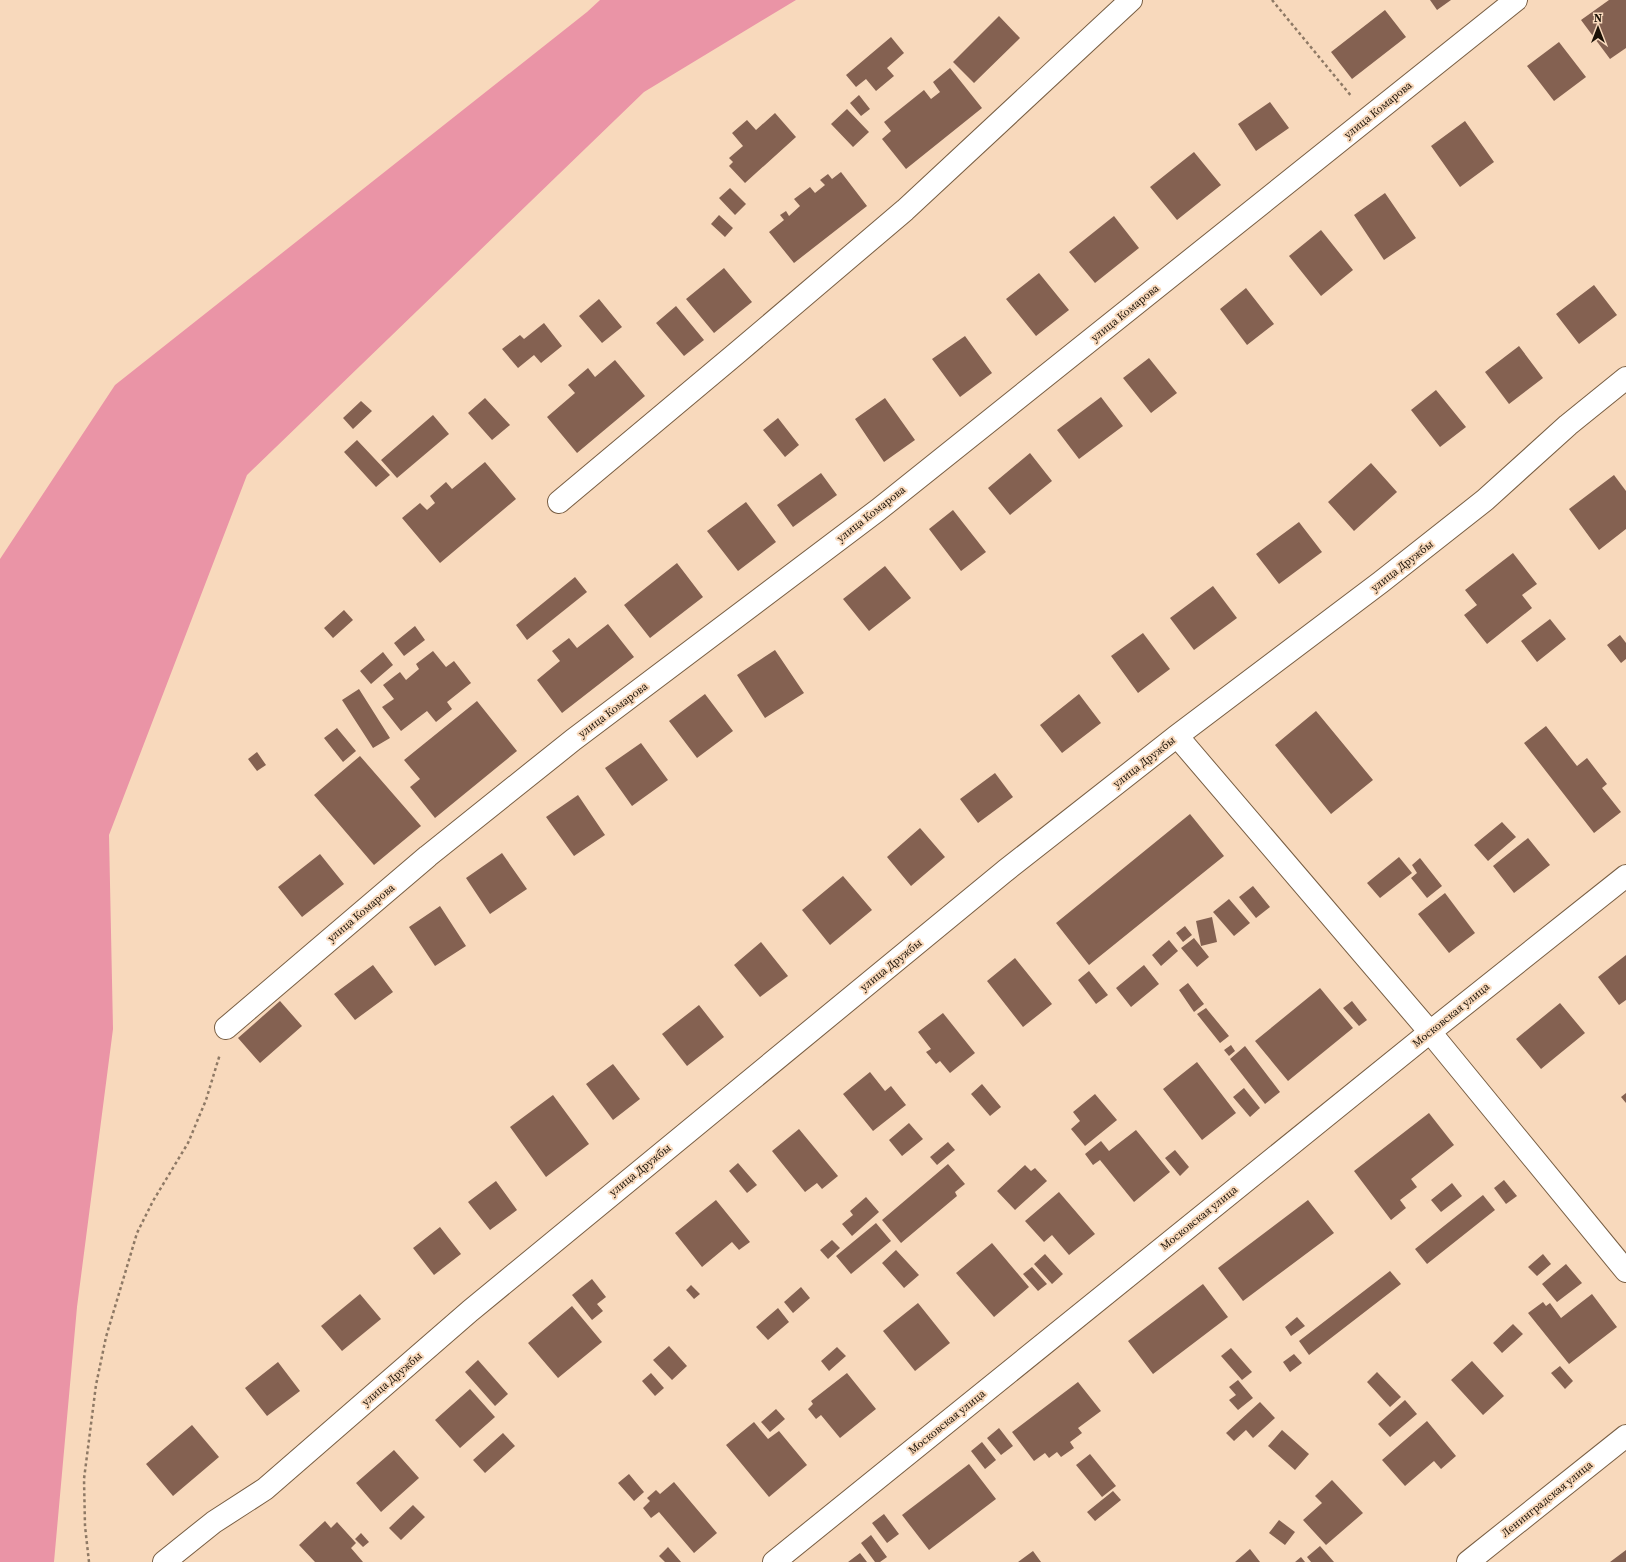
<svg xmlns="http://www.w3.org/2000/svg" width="1626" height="1562" font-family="'Source Serif 4',serif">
	<rect width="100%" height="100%" fill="#f8d9bc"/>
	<path fill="#ea94a6" d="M600 0H796L644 92 247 475 109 835 113 1029 77 1307 54 1562H0V559L115 385 587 12Z"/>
	<path fill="#846151" d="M1430 0H1451L1437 10Z
		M1609 0H1626V48L1610 59 1581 20Z
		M1385 10 1406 37 1352 79 1331 52Z
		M999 16 1020 38 974 83 953 62Z
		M891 37 904 53 887 68 894 76 876 91 866 79 856 87 846 75Z
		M1559 42 1586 77 1554 101 1527 66Z
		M950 68 982 108 906 169 882 139 891 131 884 122 924 90 931 99 940 92 933 82Z
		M859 95 870 109 861 116 850 103Z
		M1270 102 1289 128 1256 151 1238 124Z
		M847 109 869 132 853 147 831 124Z
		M775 113 796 137 745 183 729 166 733 162 729 158 743 146 732 133 747 120 756 130Z
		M1465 121 1494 162 1460 187 1431 146Z
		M1194 152 1221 185 1177 220 1150 187Z
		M841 172 867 206 794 263 769 232 784 220 780 215 786 211 789 216 800 206 794 199 810 187 815 193 825 185 820 180 828 174 832 179Z
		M730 188 746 204 735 215 719 198Z
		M1385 193 1416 238 1384 260 1354 215Z
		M719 215 733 228 725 237 711 224Z
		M1114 216 1139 248 1095 283 1069 252Z
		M1321 230 1353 270 1321 296 1289 256Z
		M724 268 752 302 714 333 686 299Z
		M1039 273 1069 310 1036 336 1006 299Z
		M1594 285 1617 315 1579 344 1556 314Z
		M1246 288 1274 324 1247 345 1220 309Z
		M599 299 622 327 602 343 579 316Z
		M676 306 704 340 684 356 656 323Z
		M544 323 562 346 541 363 534 355 518 368 502 349 520 335 524 339Z
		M965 336 992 373 960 397 932 359Z
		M1519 346 1543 378 1509 404 1485 372Z
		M1149 358 1177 393 1151 413 1123 378Z
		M615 360 645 396 577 453 547 417 575 393 568 385 588 368 595 377Z
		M1436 390 1466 427 1440 447 1411 410Z
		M1101 397 1123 426 1079 459 1057 430Z
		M485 398 510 425 492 440 468 413Z
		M885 398 915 440 884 462 855 419Z
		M361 401 372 411 353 429 343 418Z
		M433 415 449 434 397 478 381 460Z
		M778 418 799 445 785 457 763 430Z
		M357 440 390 475 376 487 344 452Z
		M1030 453 1052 481 1010 515 988 488Z
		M485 462 516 499 440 563 402 518 420 503 427 510 435 503 430 496 446 482 452 489Z
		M1371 463 1397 492 1354 531 1328 502Z
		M821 473 837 495 793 527 777 505Z
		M1614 475 1626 491V529L1599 550 1569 509Z
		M746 502 776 542 738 571 707 531Z
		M953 510 986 552 961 571 929 529Z
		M1299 522 1322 552 1279 584 1256 554Z
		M1513 553 1537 584 1522 595 1532 608 1487 644 1464 615 1477 605 1465 590Z
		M677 563 703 597 650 638 624 605Z
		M885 566 911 598 869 631 843 599Z
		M575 577 587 592 527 640 516 625Z
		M1213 586 1237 618 1194 650 1170 618Z
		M344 610 353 620 333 638 324 628Z
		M1550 619 1566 639 1537 662 1521 641Z
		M608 624 634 657 562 713 537 680 560 661 552 651 569 638 577 648Z
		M415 626 425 640 404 656 394 643Z
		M1143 633 1170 669 1138 693 1111 656Z
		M1620 635 1626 643V659L1621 663 1607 645Z
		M775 650 804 693 765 718 737 675Z
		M433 651 446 667 454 661 471 683 447 702 452 709 436 722 427 711 401 731 382 707 394 699 383 685 400 672 406 680 419 669 416 664Z
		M383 652 393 665 371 684 360 671Z
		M359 689 390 738 373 748 342 700Z
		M705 694 733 731 697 758 669 721Z
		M1079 694 1101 723 1062 753 1040 725Z
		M477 701 517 751 435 818 410 787 420 779 404 760Z
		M1316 711 1373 780 1331 814 1275 745Z
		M1546 726 1577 766 1587 758 1607 784 1602 788 1621 812 1594 833 1524 743Z
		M337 728 356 751 343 762 324 738Z
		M641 743 668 780 632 806 605 768Z
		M257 752 266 765 257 771 248 759Z
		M360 756 421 826 374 865 314 795Z
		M995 773 1013 797 978 823 960 799Z
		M578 795 605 835 574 856 546 817Z
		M1190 814 1224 856 1089 965 1056 923Z
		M1502 822 1516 837 1488 861 1474 845Z
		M920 828 945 857 911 886 887 857Z
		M1528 838 1550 865 1514 893 1493 866Z
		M502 853 527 889 490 914 466 878Z
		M320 854 344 884 302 917 278 887Z
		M1399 857 1412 873 1380 898 1367 883Z
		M1420 858 1442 886 1427 898 1411 878 1417 873 1412 865Z
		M843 876 872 910 830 945 802 910Z
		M1253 886 1270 907 1256 918 1239 897Z
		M1445 893 1475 933 1449 953 1418 914Z
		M1229 899 1250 923 1234 936 1213 912Z
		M440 906 466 946 435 966 409 927Z
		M1212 917 1217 942 1201 946 1196 921Z
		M1185 926 1192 935 1183 942 1176 933Z
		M1194 938 1209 957 1197 967 1181 948Z
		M1169 940 1178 951 1161 966 1152 955Z
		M761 942 788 976 760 997 734 965Z
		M1626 955V1000L1619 1005 1598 977Z
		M1015 958 1052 1004 1023 1027 987 981Z
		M373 965 393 992 355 1020 334 994Z
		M1144 965 1159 984 1131 1007 1116 988Z
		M1089 971 1108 995 1096 1004 1078 980Z
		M1188 983 1204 1004 1194 1012 1179 990Z
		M1320 988 1353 1028 1288 1081 1255 1041Z
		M280 1001 302 1026 260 1063 238 1038Z
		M1352 1001 1367 1020 1359 1026 1343 1008Z
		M1560 1003 1585 1033 1541 1069 1516 1039Z
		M699 1005 724 1037 687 1066 662 1034Z
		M1206 1008 1229 1036 1220 1043 1197 1014Z
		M943 1013 975 1053 950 1073 940 1061 936 1064 926 1052 931 1049 918 1032Z
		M1231 1045 1235 1051 1229 1056 1224 1050Z
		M1245 1046 1280 1092 1265 1104 1230 1059Z
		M1197 1062 1236 1113 1202 1140 1163 1089Z
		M613 1064 640 1099 613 1120 586 1084Z
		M870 1072 885 1091 891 1086 906 1105 873 1131 843 1094Z
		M982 1084 1001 1107 990 1116 971 1094Z
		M1244 1088 1260 1108 1250 1117 1233 1097Z
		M1626 1093V1103L1621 1097Z
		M1095 1094 1117 1120 1085 1146 1071 1129 1080 1121 1073 1112Z
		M553 1095 589 1144 546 1177 510 1127Z
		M1429 1113 1454 1145 1411 1179 1417 1187 1400 1200 1406 1208 1391 1220 1354 1171Z
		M909 1123 923 1139 902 1156 889 1140Z
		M799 1129 838 1176 822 1189 817 1183 805 1192 772 1151Z
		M1136 1130 1170 1172 1134 1202 1100 1160 1093 1165 1085 1154 1101 1141 1109 1151Z
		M948 1142 955 1150 937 1165 930 1157Z
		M1175 1150 1189 1167 1180 1176 1165 1158Z
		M738 1163 757 1185 747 1193 729 1171Z
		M948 1164 965 1184 955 1192 957 1196 901 1243 882 1220Z
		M1025 1165 1031 1171 1035 1168 1047 1181 1015 1210 997 1191Z
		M1504 1180 1517 1196 1506 1204 1494 1188Z
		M496 1181 517 1210 490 1230 468 1202Z
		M1452 1183 1462 1196 1441 1212 1431 1200Z
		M1059 1192 1095 1234 1069 1255 1052 1235 1044 1242 1025 1221Z
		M1483 1195 1495 1210 1427 1264 1415 1249Z
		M866 1197 879 1212 852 1236 842 1224 853 1215 850 1211Z
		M716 1200 750 1242 739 1250 732 1242 702 1267 675 1233Z
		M1308 1200 1334 1233 1243 1301 1218 1268Z
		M876 1223 891 1241 851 1274 836 1256Z
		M440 1227 461 1254 434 1275 413 1248Z
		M832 1240 840 1248 828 1259 820 1250Z
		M992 1243 1029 1287 994 1317 956 1273Z
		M896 1250 919 1275 904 1288 882 1263Z
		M1045 1254 1063 1274 1052 1284 1034 1264Z
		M1543 1254 1551 1264 1537 1276 1528 1267Z
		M1566 1264 1582 1283 1557 1302 1542 1284Z
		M1032 1267 1047 1284 1038 1291 1023 1274Z
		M1390 1271 1401 1284 1309 1355 1299 1341Z
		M592 1279 606 1297 597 1304 603 1311 592 1320 572 1295Z
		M1203 1284 1228 1317 1153 1374 1128 1341Z
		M691 1285 700 1294 694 1299 686 1290Z
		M801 1287 810 1298 793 1313 784 1302Z
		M360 1294 381 1319 342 1351 321 1326Z
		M1592 1294 1617 1327 1569 1364 1528 1313 1543 1302 1546 1306 1550 1303 1561 1318Z
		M918 1303 950 1343 915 1371 883 1331Z
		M572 1306 602 1342 558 1378 528 1343Z
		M778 1308 789 1322 768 1340 756 1327Z
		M1297 1317 1305 1326 1291 1336 1285 1327Z
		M1513 1324 1523 1334 1502 1353 1493 1343Z
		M669 1346 687 1366 672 1380 653 1360Z
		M837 1347 846 1356 829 1371 821 1361Z
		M1231 1348 1252 1372 1242 1380 1221 1356Z
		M1294 1354 1302 1363 1290 1372 1283 1362Z
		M478 1360 508 1394 495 1406 465 1372Z
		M1472 1361 1504 1396 1483 1415 1451 1380Z
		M278 1362 300 1391 267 1416 245 1388Z
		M1560 1366 1573 1381 1565 1389 1551 1373Z
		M1377 1372 1401 1397 1390 1407 1367 1382Z
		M651 1373 664 1388 655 1396 642 1381Z
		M847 1373 876 1409 840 1438 821 1415 816 1419 808 1409 813 1404 811 1401Z
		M1238 1380 1253 1398 1238 1410 1229 1400 1236 1395 1229 1387Z
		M1078 1382 1101 1411 1078 1428 1082 1433 1070 1442 1074 1448 1061 1457 1057 1452 1049 1458 1045 1453 1034 1461 1012 1432Z
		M470 1389 495 1417 460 1448 435 1420Z
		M1405 1400 1417 1414 1390 1437 1378 1424Z
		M1260 1402 1275 1418 1253 1438 1246 1430 1234 1441 1226 1433Z
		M776 1409 785 1419 770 1432 761 1422Z
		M1427 1421 1456 1456 1441 1469 1434 1461 1405 1486 1382 1460Z
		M754 1422 768 1439 779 1431 807 1465 769 1497 726 1445Z
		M192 1425 219 1457 173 1496 146 1464Z
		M999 1428 1013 1446 1001 1455 987 1438Z
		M1282 1430 1309 1454 1295 1470 1268 1446Z
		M503 1433 515 1446 485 1473 473 1460Z
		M982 1442 996 1460 985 1469 971 1451Z
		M394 1450 419 1478 381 1512 356 1483Z
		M1090 1454 1116 1486 1102 1497 1076 1465Z
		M969 1464 996 1499 929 1550 902 1515Z
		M629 1474 644 1492 634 1501 618 1483Z
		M1332 1480 1363 1513 1326 1545 1303 1520 1322 1503 1315 1496Z
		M674 1482 717 1533 694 1553 659 1512 651 1518 643 1508 650 1501 647 1498 656 1490 660 1494Z
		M1113 1491 1121 1500 1095 1521 1087 1512Z
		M413 1505 425 1517 401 1540 389 1528Z
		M884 1514 899 1534 887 1543 872 1523Z
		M1279 1520 1295 1532 1285 1545 1269 1533Z
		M325 1521 331 1528 337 1522 356 1543 351 1548 363 1562H315L299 1545Z
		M361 1533 369 1542 363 1547 355 1539Z
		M871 1535 887 1557 880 1562H875L861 1543Z
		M1320 1546 1334 1562H1311L1307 1557Z
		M668 1547 681 1562H665L659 1556Z
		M1250 1549 1260 1562H1235Z
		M1626 1550V1562H1610Z
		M1033 1551 1041 1562H1018Z
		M860 1553 867 1562H848Z
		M1301 1557 1305 1562H1295Z"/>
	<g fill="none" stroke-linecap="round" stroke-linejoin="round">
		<defs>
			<path id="minor" d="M559 502 738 352 905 210 1131 0
				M1177 736 1430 1032 1626 1271
				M226 1028 428 856 573 740 878 510 1516 0
				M164 1562 214 1522 265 1489 470 1311 1005 871 1177 736 1381 582 1485 500 1568 425 1626 378
				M774 1562 1430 1032 1626 876
				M1468 1562 1626 1436"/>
		</defs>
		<use href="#minor" stroke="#785e43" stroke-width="24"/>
		<path stroke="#8e7965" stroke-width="2.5" stroke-dasharray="3 3" stroke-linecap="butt" d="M1272 0 1352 97
			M89 1562 85 1526 84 1479 96 1385 106 1337 137 1233 153 1201 188 1143 206 1100 220 1054"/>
		<use href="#minor" stroke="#fff" stroke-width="22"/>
	</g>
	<g text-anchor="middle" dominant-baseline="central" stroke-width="4" stroke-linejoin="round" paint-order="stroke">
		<g font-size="11" fill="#1b1106" stroke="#f8d9bc">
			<text transform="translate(1378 110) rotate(-39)">улица Комарова</text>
			<text transform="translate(1125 313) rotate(-39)">улица Комарова</text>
			<text transform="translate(871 514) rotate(-38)">улица Комарова</text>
			<text transform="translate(1402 566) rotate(-38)">улица Дружбы</text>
			<text transform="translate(613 710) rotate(-37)">улица Комарова</text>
			<text transform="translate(1144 762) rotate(-38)">улица Дружбы</text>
			<text transform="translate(361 913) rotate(-40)">улица Комарова</text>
			<text transform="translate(891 965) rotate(-39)">улица Дружбы</text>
			<text transform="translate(1451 1015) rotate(-39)">Московская улица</text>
			<text transform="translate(640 1170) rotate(-39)">улица Дружбы</text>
			<text transform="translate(1199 1218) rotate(-39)">Московская улица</text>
			<text transform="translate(392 1379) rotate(-41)">улица Дружбы</text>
			<text transform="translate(947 1422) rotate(-39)">Московская улица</text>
			<text transform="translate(1547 1499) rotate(-39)">Ленинградская улица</text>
		</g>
	</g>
	<g transform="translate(1598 28)" stroke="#f8d9bc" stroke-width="3" paint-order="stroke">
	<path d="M0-3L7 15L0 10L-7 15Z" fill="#1b1106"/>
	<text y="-6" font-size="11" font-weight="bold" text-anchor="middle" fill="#1b1106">N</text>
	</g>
</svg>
